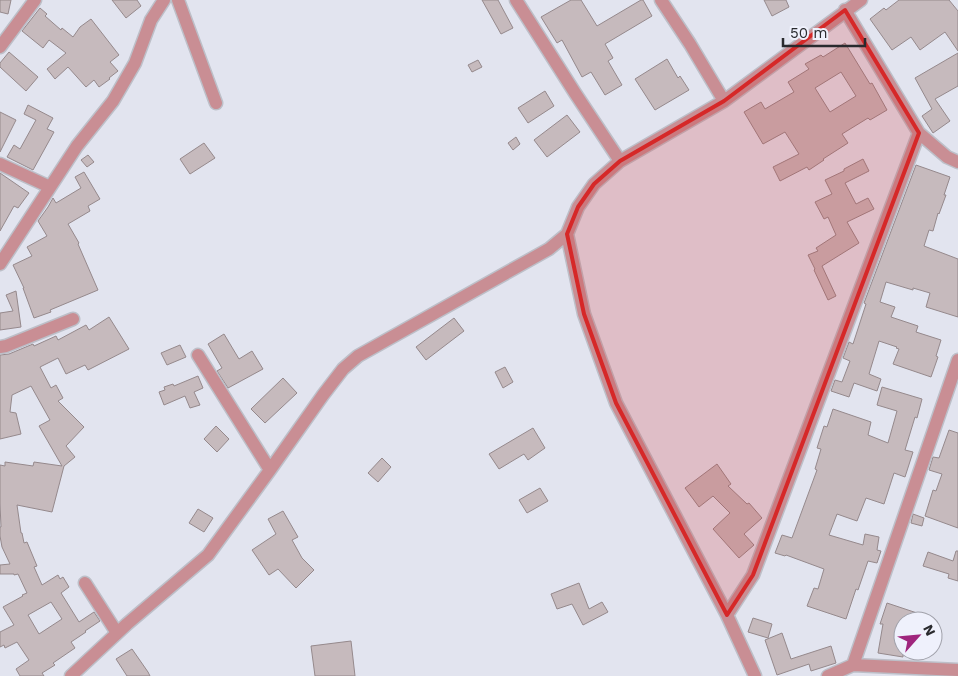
<svg xmlns="http://www.w3.org/2000/svg" width="958" height="676" font-family="'Work Sans',sans-serif">
	<rect width="100%" height="100%" fill="#e2e4ef"/>
	<path fill="#c6babd" stroke="#95898c" fill-rule="evenodd" d="M0 0H11L8 14 0 12Z
		M112 0H137L141 6 126 18Z
		M482 0H498L513 28 501 34Z
		M571 0H581L597 26 641 0H643L652 16 605 44 613 58 608 61 622 85 605 95 591 72 582 77 562 40 557 43 541 17Z
		M764 0H786L789 7 772 16Z
		M899 0H949L958 11V51L945 32 920 50 911 37 892 50 870 19 884 8 886 10Z
		M40 8 47 14 45 16 61 30 62 28 73 37 80 27 91 19 119 55 110 62 118 71 109 78 110 79 99 87 94 80 86 87 68 67 55 79 47 69 66 53 49 40 43 48 22 31Z
		M845 43 870 84 872 83 887 110 870 120 868 118 842 134 848 143 823 159 824 160 809 170 807 167 780 181 773 167 799 154 785 132 763 144 744 112 761 102 765 109 794 92 788 82 809 69 805 64 821 55 823 57ZM841 72 856 96 830 112 815 88Z
		M9 52 38 77 26 91 0 67V63Z
		M958 53V86L935 99 950 121 933 133 922 116 932 109 915 78Z
		M667 59 678 78 680 76 689 90 655 110 635 79Z
		M478 60 482 67 472 72 468 65Z
		M545 91 554 106 528 123 518 108Z
		M28 105 53 118 47 129 54 132 33 170 7 157 14 145 20 149 36 120 24 114Z
		M0 112 16 120 0 152Z
		M567 115 580 132 547 157 534 140Z
		M516 137 520 144 513 150 508 143Z
		M204 143 215 158 190 174 180 159Z
		M88 155 94 162 87 167 81 160Z
		M863 159 869 171 845 183 856 204 868 198 874 209 847 222 859 243 822 266 836 296 828 300 814 270 815 269 808 255 818 251 816 248 836 235 828 217 824 219 815 202 832 194 825 180 844 171V169Z
		M916 165 950 177 944 195H946L939 214 938 213 933 231 929 230 924 246 958 259V317L926 307 930 293 913 288V290L886 282 880 302 895 307 891 317 918 326 916 332 941 340 936 356 938 357 931 377 893 364 899 349 896 348 897 347 879 341 869 374 881 379 877 391 854 383 849 397 831 391 835 380 842 382 850 361 843 358 849 342 853 344 866 304 864 303Z
		M84 172 100 199 88 206 90 211 68 224 79 243 78 244 98 290 50 310 51 312 34 318 23 288H24L13 265 32 256 27 247 47 236 38 221 48 207 53 198 56 203 81 188 75 177Z
		M0 173 29 193 18 208 14 206 0 231Z
		M16 291 21 327 0 330V313L13 311 6 295Z
		M109 317 129 349 88 370 85 365 66 374 58 358 40 367 51 388 56 385 63 398 58 401 84 427 66 446 75 457 64 466 52 512 17 505 21 533H22L24 543 27 542 37 566 34 567 42 585 58 575 60 579 63 577 69 587 61 593 79 622 94 612 100 621 85 631 86 632 71 642 75 648 53 663 55 665 42 673 44 676H20L16 669 29 660 17 642 5 648 4 645 0 647V632L14 625 3 607 23 596 22 595 27 593 18 574 14 575V574H0V565L10 564 2 547 0 536V527H1L0 504V465L5 466V462L33 466 34 462 62 466 39 426 50 420 31 386 12 395 10 412 16 413 21 434 0 439V355L9 354 33 344 34 346 56 336 58 340 86 325 89 330ZM51 602 62 619 39 634 28 615Z
		M454 318 464 331 426 360 416 347Z
		M224 334 239 359 252 351 263 369 228 388 217 371 222 368 208 344Z
		M180 345 186 357 167 365 161 353Z
		M505 367 513 382 503 388 495 372Z
		M198 376 203 388 194 392 200 405 190 408 185 396 164 405 159 392 165 390 164 387 173 384 174 386Z
		M283 378 297 393 265 423 251 409Z
		M882 387 922 399 917 418 915 417 905 450 913 452 905 477 894 473 884 504 866 498 857 521 837 514 829 535 863 545 865 534 879 537 877 550 881 551 877 563 868 561 858 590 856 589 846 619 807 606 814 588 818 589 824 569 786 555 785 556 775 553 782 535 792 538 817 470 815 469 821 449 817 448 824 426 827 427 833 409 871 422 868 435 888 443 897 411 877 405Z
		M216 426 229 439 217 452 204 439Z
		M533 428 545 448 528 460 524 454 499 469 489 454Z
		M949 430 958 433V528L925 516 933 490 936 491 942 474 929 470 933 457 939 458Z
		M382 458 391 467 378 482 368 473Z
		M717 464 731 484 728 486 747 504 749 503 762 518 744 534 754 545 739 558 713 529 730 513 713 496 699 507 685 488Z
		M540 488 548 501 527 513 519 500Z
		M198 509 213 518 204 532 189 523Z
		M283 511 298 537 292 540 302 558 314 570 296 588 278 569 269 575 252 550 276 534 268 519Z
		M913 514 924 518 922 526 911 523Z
		M956 551H958V581L948 578 949 574 923 566 928 552 953 561Z
		M579 583 589 609 602 602 608 612 583 625 572 604 557 609 551 594Z
		M887 603 935 619V621H903V657L878 653 883 624H880Z
		M753 618 772 624 768 638 748 632Z
		M782 633 791 659 831 646 836 663 811 671 809 664 777 675 765 640Z
		M351 641 355 676H315L311 646Z
		M132 649 148 672 150 676H127L116 659Z"/>
	<g fill="none" stroke-linecap="round" stroke-linejoin="round">
		<defs>
			<path id="minor" d="M178 0 216 103
				M516 0 575 93 620 161
				M661 0 690 44 724 101
				M845 10 919 133 947 157 958 162
				M0 47 35 0
				M0 164 50 187
				M567 234 584 314 616 403 727 615
				M0 264 77 146 113 101 135 63 151 20 164 0
				M0 347 6 346 73 319
				M198 355 270 470
				M85 583 117 633
				M853 665 958 360
				M71 676 127 624 208 555 270 470 323 395 343 369 358 356 549 249 567 234 578 207 594 184 620 161 724 101 861 0
				M755 676 727 615 753 575 919 133
				M828 676 853 665 958 670"/>
		</defs>
		<use href="#minor" stroke="#bdbfc8" stroke-width="15"/>
		<use href="#minor" stroke="#c98e94" stroke-width="12"/>
	</g>
	<path fill="#d62828" fill-opacity="0.2" stroke="#d62828" stroke-width="4" stroke-linejoin="round" d="M845 10 919 133 753 575 727 615 616 403 584 314 567 234 578 207 594 184 620 161 724 101Z"/>
	<g transform="translate(918 636) rotate(63)"><circle r="24" fill="#eff1fc" stroke="#a0a1aa"/>
	<path d="M0-4L9 19L0 12L-9 19Z" fill="#9f257d"/>
	<text y="-8" font-size="14" font-weight="bold" text-anchor="middle" fill="#292a2e">N</text>
	</g>
	<path d="M783 38v8h82v-8" fill="none" stroke="#292a2e" stroke-width="2.5"/>
	<text x="790" y="38" font-size="15" fill="#292a2e" stroke="#eff1fc" stroke-width="4" paint-order="stroke">50 m</text>
</svg>
